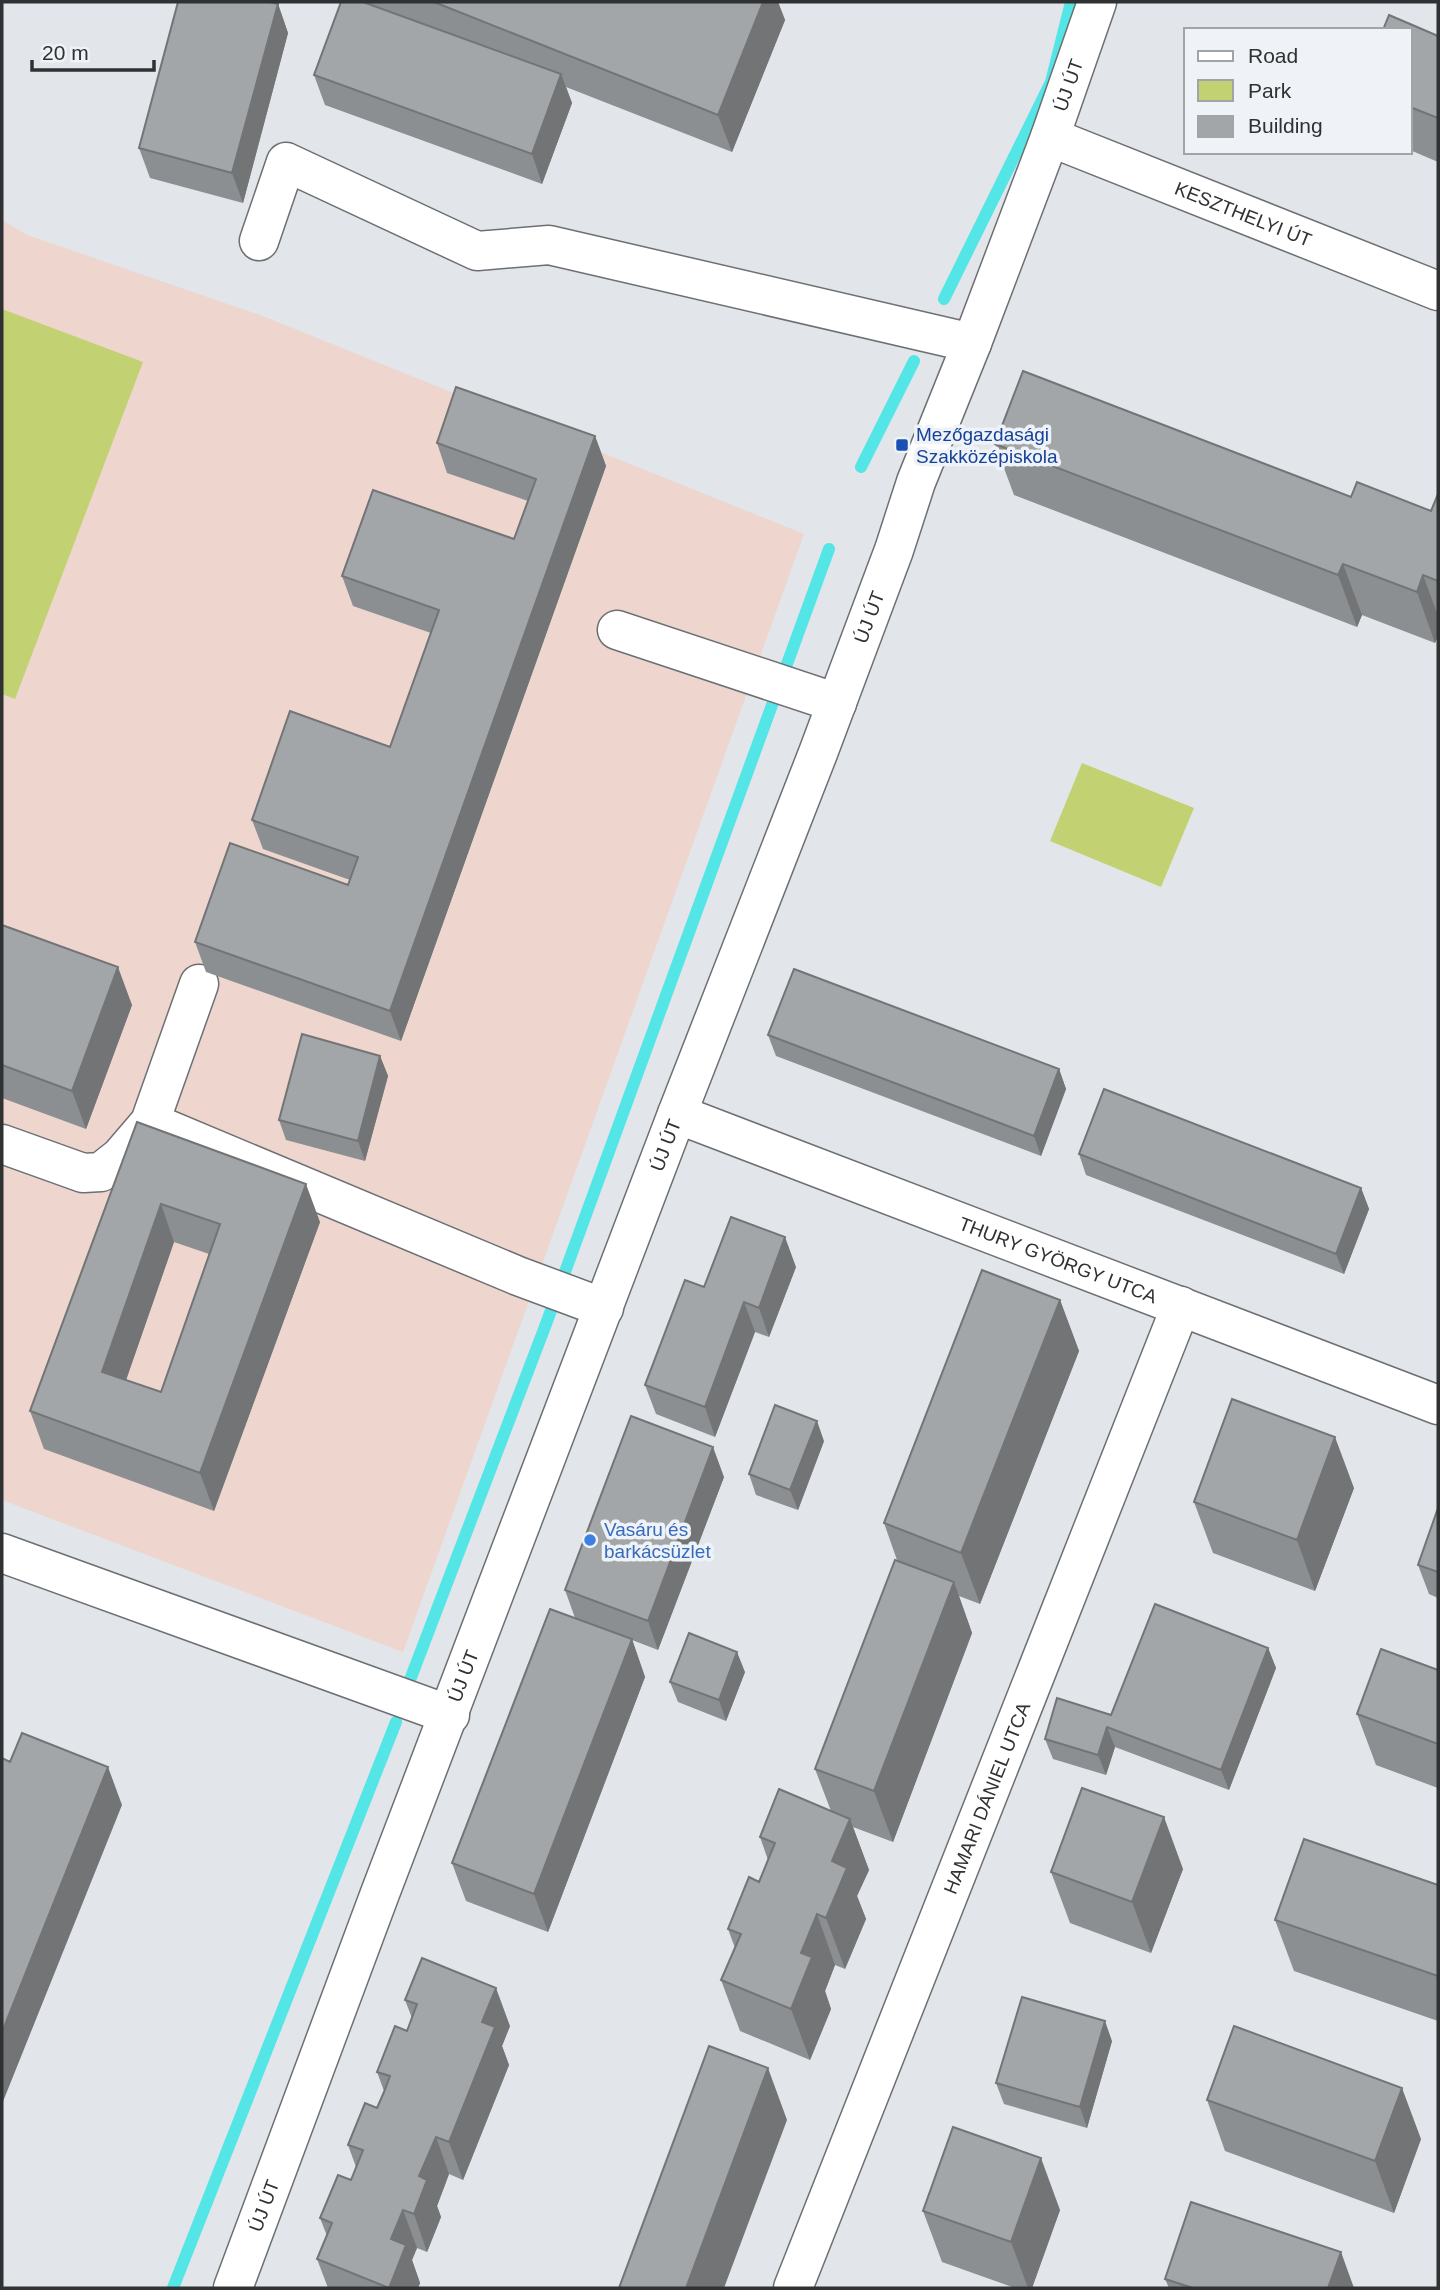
<svg xmlns="http://www.w3.org/2000/svg" width="1440" height="2290" font-family="Helvetica,sans-serif">
	<rect width="100%" height="100%" fill="#e2e5e9"/>
	<path fill="#eed5cd" d="M2 220 27 235 260 315 804 534 403 1652 2 1500Z"/>
	<path fill="#c2d172" d="M2 309 143 362 15 699 2 694Z
		M1082 763 1194 808 1161 887 1050 841Z"/>
	<g fill="none" stroke-linecap="round" stroke-linejoin="round">
		<path stroke="#54e5e7" stroke-width="12" d="M944 299 1051 82 1071 2
			M861 467 914 361
			M410 1680 546 1324 829 549
			M173 2288 396 1722"/>
		<defs>
			<g id="minor">
				<path id="s1" d="M1050 137 1438 291"/>
				<path d="M259 241 286 162 477 251 549 245 972 343"/>
				<path d="M617 630 837 703"/>
				<path id="s2" d="M677 1114 1438 1405"/>
				<path d="M150 1122 518 1276 604 1308"/>
				<path d="M2 1144 83 1173 101 1172 120 1157 150 1122 199 984"/>
				<path d="M2 1553 450 1715"/>
				<path id="s3" d="M233 2288 379 1896 677 1114 818 753 894 550 916 482 972 343 1050 137 1097 2"/>
				<path id="s4" d="M793 2288 1181 1306"/>
			</g>
		</defs>
		<use href="#minor" stroke="#6d7073" stroke-width="41"/>
		<use href="#minor" stroke="#fff" stroke-width="38"/>
	</g>
	<path fill="#8c8f91" fill-rule="evenodd" d="M341 2H778L785 20 732 152 566 87 572 103 542 184 325 105 314 75Z
		M278 4 288 33 243 203 150 178 139 148Z
		M1410 30 1438 36V162L1410 150Z
		M595 436 606 466 401 1041 206 972 195 942 348 885 350 880 263 849 252 820 390 747 431 633 353 606 342 576 514 539 528 501 447 473 437 443Z
		M995 444 1351 497 1431 511 1438 494V636L1435 643 1362 615 1357 627 1014 495Z
		M2 925 132 1005 86 1129 2 1098Z
		M768 1035 1059 1069 1066 1089 1041 1156 776 1056Z
		M380 1056 388 1076 365 1161 286 1140 279 1120Z
		M137 1122 320 1222 214 1511 44 1449 30 1411ZM174 1242 209 1254 161 1392 126 1380Z
		M1079 1154 1361 1188 1369 1209 1344 1274 1086 1175Z
		M796 1267 769 1337 755 1332 715 1437 656 1414 645 1385 704 1287Z
		M1060 1300 1079 1351 980 1604 959 1596 972 1633 893 1842 853 1827 869 1870 857 1896 866 1919 845 1969 835 1965 825 1991 831 2009 810 2060 740 2031 721 1980 735 1948 728 1929 759 1882 768 1860 760 1837 831 1811 815 1769 897 1560 884 1523Z
		M824 1441 798 1510 756 1495 749 1474Z
		M724 1477 658 1650 632 1640 645 1677 548 1932 466 1901 452 1863 575 1618 565 1590Z
		M1354 1488 1315 1591 1213 1553 1194 1502Z
		M1438 1508V1598L1429 1594 1418 1565Z
		M1268 1648 1276 1668 1229 1790 1115 1747 1106 1775 1053 1759 1045 1739 1111 1715Z
		M1438 1670V1788L1376 1765 1357 1714Z
		M745 1672 726 1721 678 1702 670 1682Z
		M1183 1869 1151 1953 1070 1923 1051 1872Z
		M1438 1885V2021L1294 1971 1275 1920Z
		M405 2000 510 2026 502 2046 509 2065 463 2180 449 2174 437 2206 441 2217 427 2252 417 2248 412 2260 420 2283 418 2288H328L317 2259 327 2236 320 2218 351 2180 356 2167 348 2145 377 2108 384 2091 377 2072 407 2031 412 2018Z
		M1112 2041 1087 2128 1004 2104 996 2083Z
		M1207 2100 1421 2139 1394 2213 1225 2151Z
		M1060 2210 1032 2288H1015L942 2262 923 2211Z
		M1165 2279 1354 2288H1169Z"/>
	<path fill="#727476" d="M763 2H778L785 20 732 152 718 115Z
		M278 4 288 33 243 203 232 173Z
		M561 74 572 103 542 184 532 154Z
		M595 436 606 466 401 1041 390 1011Z
		M1343 564 1362 615 1357 627 1338 575Z
		M1423 575 1438 616V636L1435 643 1417 592Z
		M118 967 132 1005 86 1129 72 1091Z
		M380 1056 388 1076 365 1161 358 1141Z
		M1059 1069 1066 1089 1041 1156 1034 1136Z
		M306 1184 320 1222 214 1511 200 1473Z
		M1361 1188 1369 1209 1344 1274 1336 1254Z
		M161 1204 174 1242 116 1409 102 1372Z
		M785 1237 796 1267 769 1337 759 1308Z
		M1060 1300 1079 1351 980 1604 961 1553Z
		M744 1302 755 1332 715 1437 705 1407Z
		M817 1421 824 1441 798 1510 790 1490Z
		M1335 1437 1354 1488 1315 1591 1297 1540Z
		M713 1447 724 1477 658 1650 648 1621Z
		M954 1582 972 1633 893 1842 874 1791Z
		M632 1639 645 1677 548 1932 534 1894Z
		M1268 1648 1276 1668 1229 1790 1221 1770Z
		M737 1652 745 1672 726 1721 719 1700Z
		M1107 1727 1115 1747 1106 1775 1098 1755Z
		M108 1767 122 1805 2 2104V2032Z
		M1164 1817 1183 1869 1151 1953 1132 1902Z
		M850 1819 869 1870 857 1896 866 1919 845 1969 826 1918 832 1861Z
		M817 1914 835 1965 825 1991 831 2009 810 2060 791 2009 801 1953Z
		M496 1988 510 2026 502 2046 509 2065 463 2180 449 2142 482 2022Z
		M1105 2021 1112 2041 1087 2128 1080 2107Z
		M768 2068 787 2120 724 2288H686Z
		M1402 2088 1421 2139 1394 2213 1375 2161Z
		M436 2137 449 2174 437 2206 441 2217 427 2252 414 2214 419 2176Z
		M1041 2158 1060 2210 1032 2288H1028L1011 2242Z
		M403 2210 417 2248 412 2260 420 2283 418 2288H389L391 2239Z
		M1341 2252 1354 2288H1328Z"/>
	<path fill="#a3a6a9" stroke="#727476" stroke-width="2" fill-rule="evenodd" d="M178 2H270L278 4 232 173 139 148Z
		M341 2H363L561 74 532 154 314 75Z
		M434 2H763L718 115Z
		M1389 15 1438 36V118L1410 107V30H1383Z
		M1023 371 1351 497 1357 482 1431 511 1438 494V581L1423 575 1417 592 1343 564 1338 575 995 444Z
		M456 387 595 436 390 1011 195 942 230 843 348 885 358 857 252 820 290 711 390 747 439 610 342 576 373 490 514 539 536 479 437 443Z
		M2 925 118 967 72 1091 2 1065Z
		M794 969 1059 1069 1034 1136 768 1035Z
		M302 1034 380 1056 358 1141 279 1120Z
		M1104 1089 1361 1188 1336 1254 1079 1154Z
		M137 1122 306 1184 200 1473 30 1411ZM161 1204 220 1224 161 1392 102 1372Z
		M731 1217 785 1237 759 1308 744 1302 705 1407 645 1385 685 1280 704 1287Z
		M982 1270 1060 1300 961 1553 884 1523Z
		M1232 1399 1335 1437 1297 1540 1194 1502Z
		M775 1405 817 1421 790 1490 749 1474Z
		M631 1416 713 1447 648 1621 565 1590Z
		M1438 1508V1572L1418 1565Z
		M895 1560 954 1582 874 1791 815 1769Z
		M1155 1604 1268 1648 1221 1770 1107 1727 1098 1755 1045 1739 1057 1698 1111 1715Z
		M550 1609 632 1639 534 1894 452 1863Z
		M689 1633 737 1652 719 1700 670 1682Z
		M1381 1649 1438 1670V1744L1357 1714Z
		M22 1733 108 1767 2 2032V1758L10 1762Z
		M1082 1788 1164 1817 1132 1902 1051 1872Z
		M779 1789 850 1819 832 1861 847 1868 826 1918 817 1914 801 1953 812 1957 791 2009 721 1980 741 1934 728 1929 749 1877 759 1882 775 1843 760 1837Z
		M1304 1839 1438 1885V1976L1275 1920Z
		M422 1958 496 1988 482 2022 495 2027 449 2142 436 2137 419 2176 427 2180 414 2214 403 2210 391 2239 406 2245 389 2288 317 2259 332 2223 320 2218 338 2175 351 2180 363 2150 348 2145 365 2103 377 2108 384 2092 390 2076 377 2072 395 2026 407 2031 417 2004 405 2000Z
		M1022 1997 1105 2021 1080 2107 996 2083Z
		M1234 2026 1402 2088 1375 2161 1207 2100Z
		M709 2046 768 2068 686 2288H619Z
		M953 2127 1041 2158 1011 2242 923 2211Z
		M1191 2202 1341 2252 1328 2288H1193L1165 2279Z"/>
	<rect fill="#1a4fb4" stroke="#eff2f6" stroke-width="2.5" x="895" y="438" width="14" height="14" rx="3.5"/>
	<circle fill="#3f7fe0" stroke="#eff2f6" stroke-width="2.5" cx="590" cy="1540" r="7"/>
	<g text-anchor="middle" dominant-baseline="central" stroke-width="7" stroke-linejoin="round" paint-order="stroke">
		<g font-size="19" fill="#2f3132" stroke="#eff2f6">
			<text stroke="none"><textPath href="#s3" startOffset="2356">ÚJ ÚT</textPath></text>
			<text stroke="none"><textPath href="#s1" startOffset="208">KESZTHELYI ÚT</textPath></text>
			<text stroke="none"><textPath href="#s3" startOffset="1788">ÚJ ÚT</textPath></text>
			<text stroke="none"><textPath href="#s3" startOffset="1222">ÚJ ÚT</textPath></text>
			<text stroke="none"><textPath href="#s2" startOffset="408">THURY GYÖRGY UTCA</textPath></text>
			<text stroke="none"><textPath href="#s3" startOffset="654">ÚJ ÚT</textPath></text>
			<text stroke="none"><textPath href="#s4" startOffset="527">HAMARI DÁNIEL UTCA</textPath></text>
			<text stroke="none"><textPath href="#s3" startOffset="88">ÚJ ÚT</textPath></text>
		</g>
		<g font-size="19" fill="#164399" stroke="#eff2f6" text-anchor="start">
			<text x="916" y="434">Mezőgazdasági<tspan x="916" dy="22">Szakközépiskola</tspan></text>
		</g>
		<g font-size="19" fill="#366cbe" stroke="#eff2f6" text-anchor="start">
			<text x="604" y="1529">Vasáru és<tspan x="604" dy="22">barkácsüzlet</tspan></text>
		</g>
	</g>
	<rect width="1440" height="2290" fill="none" stroke="#2f3132" stroke-width="7"/>
	<rect x="1184" y="28" width="228" height="126" fill="#eff2f6" stroke="#a2a5a8" stroke-width="2"/>
	<rect x="1198" y="51" width="35" height="10" fill="#ffffff" stroke="#a2a5a8" stroke-width="2"/>
	<text x="1248" y="63" font-size="21" fill="#2f3132">Road</text>
	<rect x="1198" y="80" width="35" height="21" fill="#c2d172" stroke="#a2a5a8" stroke-width="2"/>
	<text x="1248" y="98" font-size="21" fill="#2f3132">Park</text>
	<rect x="1198" y="116" width="35" height="21" fill="#a3a6a9" stroke="#a2a5a8" stroke-width="2"/>
	<text x="1248" y="133" font-size="21" fill="#2f3132">Building</text>
	<path d="M32 60v10h122v-10" fill="none" stroke="#2f3132" stroke-width="3.5"/>
	<text x="42" y="60" font-size="21" fill="#2f3132" stroke="#eff2f6" stroke-width="5" paint-order="stroke">20 m</text>
</svg>
